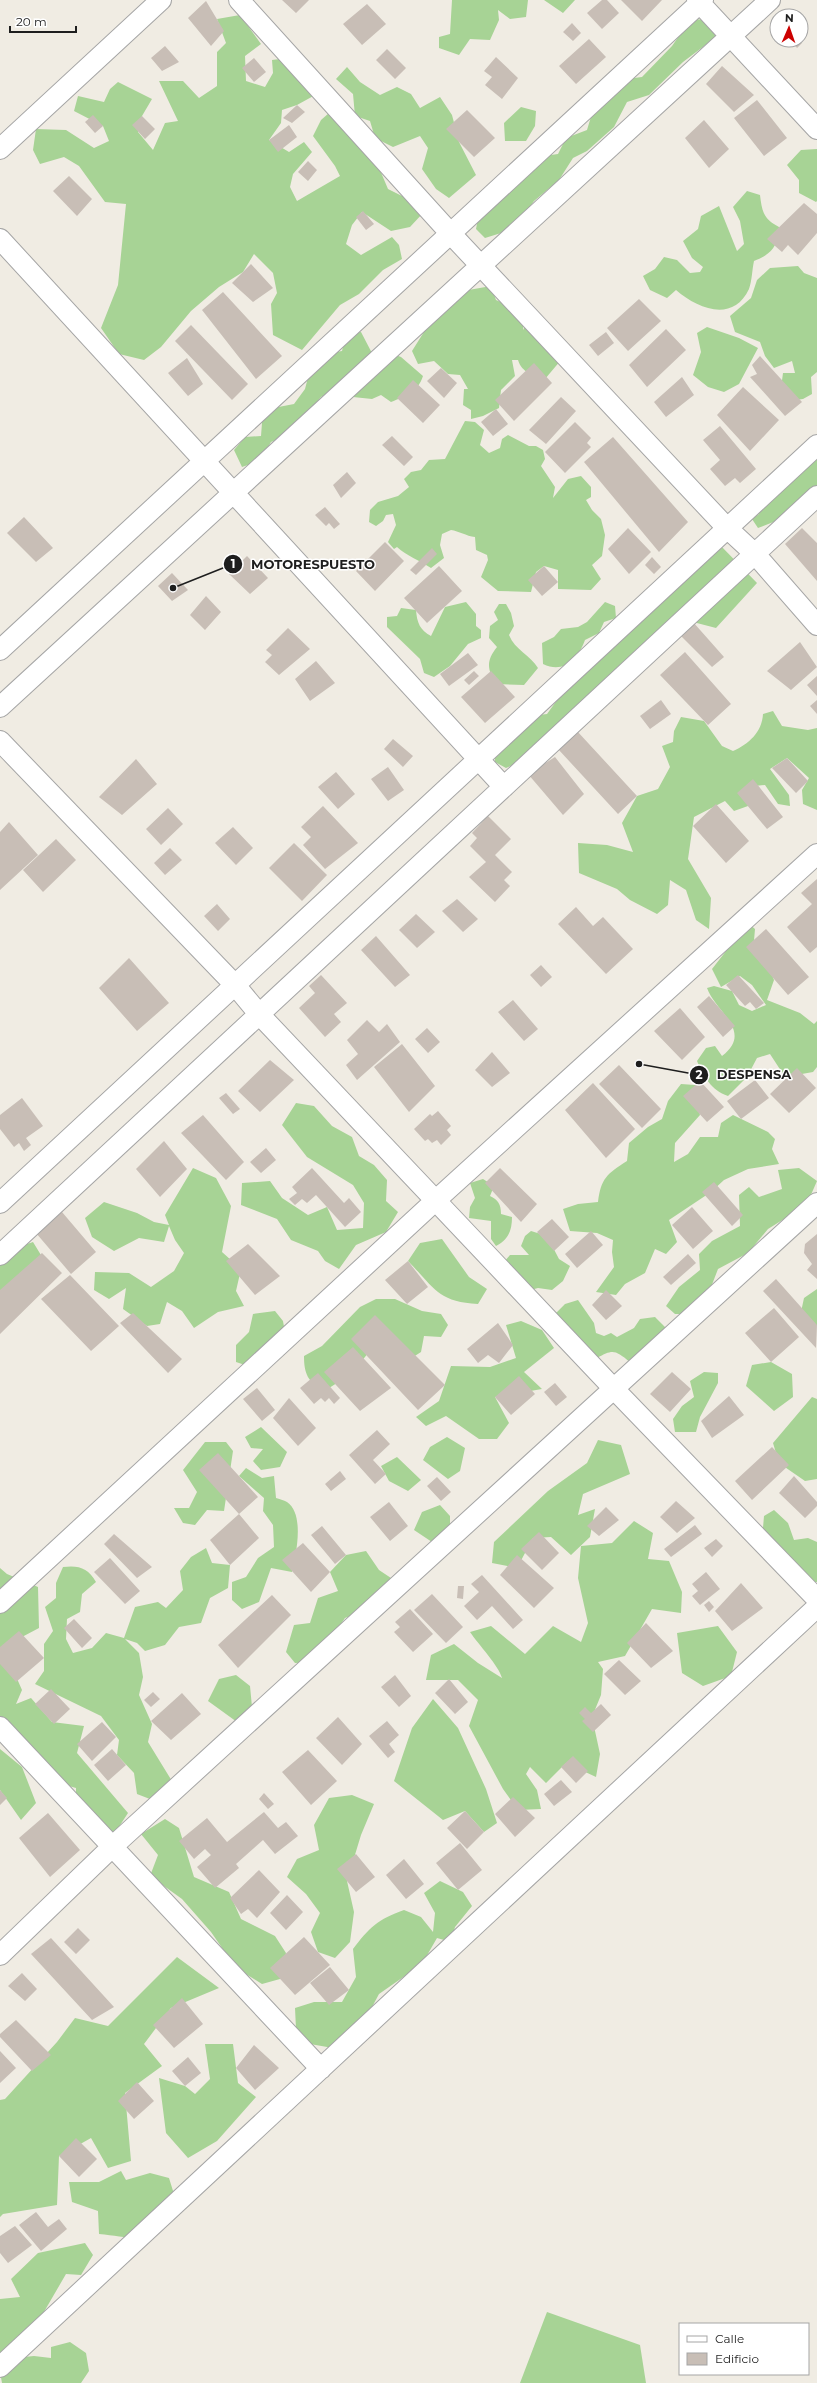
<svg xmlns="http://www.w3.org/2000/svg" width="817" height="2383" font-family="Montserrat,sans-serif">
	<rect width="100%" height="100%" fill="#f0ece3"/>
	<path fill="#a7d395" d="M452 0H528L526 17 510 19 498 10 499 20 490 40 470 39 459 55 439 48V37L450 34Z
		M544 0H575L563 13Z
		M240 15 261 44 245 56 246 81 265 87 273 73 272 60 280 59 317 94 297 105 282 110 281 123 269 140 289 152 304 142 312 152 293 174 290 187 297 201 340 176 335 166 313 136 321 120 329 113 346 125 358 147 377 163 388 189 402 196 415 194 423 213 410 227 391 231 362 212 352 225 346 244 361 255 392 237 399 245 402 259 383 270 359 294 340 305 302 350 273 335 271 304 277 293 273 273 254 254 243 272 219 287 191 311 161 347 144 360 119 354 101 328 118 285 126 204 105 202 79 166 64 157 40 164 33 150 36 129 66 130 94 148 109 141 103 126 74 111 78 96 104 102 110 89 118 82 152 99 142 116 138 132 153 150 165 123 178 121 159 81H183L199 98 217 86V52L226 43 217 19Z
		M691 19 708 20 716 37 683 62 649 95 627 102 614 127 587 151 573 158 559 180 534 201 514 229 485 238 476 229 480 208 537 157 558 154 566 138 587 130 593 110 618 80 642 77 672 46Z
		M347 67 360 82 380 95 397 87 411 94 420 108 440 97 452 115 459 142 476 175 449 198 436 189 422 169 428 148 420 136 393 147 375 138 370 121 355 116 353 94 336 79Z
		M521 107 536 111 535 126 526 141H505L504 123Z
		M817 149V201L816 202 799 193V180L787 165 801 150Z
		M747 191 760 195C762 211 763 219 779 227 778 246 772 254 754 261 752 270 752 281 749 289 733 323 698 309 676 290L667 298 650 290 643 276 655 269 664 257 677 260 690 273 700 272 703 267 692 258 683 241 698 229 701 216 719 206 737 251 744 244 740 221 733 207Z
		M798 266 804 273 817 278V372L811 377 812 394 803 399 789 401 781 388 783 373H795L792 361 774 368 765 356 760 342 735 332 730 316 751 298 757 280 770 268Z
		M491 286 496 300 512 307 524 320 523 330 527 323 561 360 545 379C533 375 522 373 518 360H512L515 376 501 390 499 408 483 416 471 419V410L463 405 464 389H468L460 375 448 374 434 361 418 364 412 351 434 316 463 291Z
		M707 327 739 338 758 348 739 384 724 392 708 387 693 375 701 352 697 333Z
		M361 332 374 357 347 382 321 397 290 434 271 442 260 461 242 467 234 450 245 437 261 436 263 410 294 404 305 389 311 366 325 354 342 351 346 334Z
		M388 352 401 357 423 376C418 392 406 396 391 402L381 395 372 399 353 397 354 386Z
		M465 421 475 422 484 430 480 445 489 453 500 448 502 439 508 435 529 446H536L543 450 545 459 541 466 555 487 553 498 568 479 581 476 591 487V497L586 500 592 510 601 519 605 535 602 556 592 565 601 579 591 590 558 589V570L544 566 536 572 531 592 498 591 481 577 488 560 487 555 476 550 475 537C466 536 459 531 451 530L442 534 440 545 444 558 431 568C419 560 407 556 397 547L394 549 388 542 396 525 393 514 386 515 383 521 376 526 369 522 370 510 378 502 398 496 409 487 404 479 411 472 421 470 429 460 445 459Z
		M817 446V490L781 519 758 528 752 519 759 514 762 501Z
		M721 546 757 583 716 628 693 622 515 764 506 768 495 762V751L509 745 511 736 531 716 547 714 560 696Z
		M466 602 476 614V626L481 630V638L468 644 450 666 434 677 424 673 420 659 387 627V617L397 616 401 608 416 610C417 623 420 630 431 636L445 607Z
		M605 602 615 606 616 618 604 622 599 633 585 640C578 659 564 674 543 664L542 643 554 637 561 629 578 627 587 622Z
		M499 604H506L511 613 514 626 509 635C515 650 530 655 538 668L524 685 496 684C487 669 486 661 497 647L489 638 490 626 498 620 494 612Z
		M773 711 782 726 808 730 817 728V810L803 804 802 790 809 778 787 758 770 769 789 795 790 806 778 804 765 785 745 787 748 806 734 811 725 801 694 817 688 859 711 898 709 929 696 920 686 890 670 880 668 905 657 914 630 900 617 889 579 873 578 843 607 845 633 852 622 823 637 796 658 789 670 767 662 746 673 742 674 731 681 717 704 721 722 746 733 751C749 744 762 732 763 714Z
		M748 923 755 929 753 952 769 968 774 980 767 1000 800 1013 814 1024 817 1021V1067L813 1072 785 1077 770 1054 757 1058 747 1077 728 1096C711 1090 704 1077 697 1061L706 1048 715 1046 722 1056C754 1031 716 1013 707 988L714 986 732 991 739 1005 752 1011 766 1005 752 985 740 976 721 987 712 969Z
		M681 1084 695 1085V1098L700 1115 675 1143 674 1162 688 1154 700 1137H718L721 1123 733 1115 768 1132 775 1139 772 1149 779 1164 748 1169 724 1180 711 1192 669 1220 677 1242 666 1254 655 1249 645 1273 625 1284 616 1295 596 1292 614 1267 612 1252 613 1240 597 1233 570 1231 563 1209 578 1204 598 1202C601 1178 607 1174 627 1161L629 1143 648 1127 662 1119 668 1101Z
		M296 1103 314 1106 332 1126 352 1137 359 1156 374 1165 387 1180 386 1201 398 1212 386 1232 356 1245 339 1269 325 1261 318 1251 291 1240 277 1219 241 1205 242 1183 270 1181 282 1198 308 1215 327 1207 337 1230 363 1228 364 1203 353 1185 307 1157 282 1125Z
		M193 1168 216 1178 231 1206 222 1252 241 1269 236 1291 244 1306 218 1312 194 1328 182 1311 167 1302 160 1324 147 1326 123 1309 126 1288 109 1299 94 1290 95 1272 129 1273 151 1287 174 1271 184 1253 175 1240 169 1226 164 1242 139 1238 114 1251 92 1237 85 1218 104 1202 137 1213 154 1222 169 1225 165 1215Z
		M799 1168 817 1181 810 1197 792 1214 768 1229 748 1253 718 1269 708 1295 690 1314H675L666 1306 679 1287 700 1270 699 1254 712 1241 740 1226 739 1195 749 1187 759 1197 782 1189 778 1170Z
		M483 1179 494 1186 490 1196C498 1200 501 1204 501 1214L512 1217C512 1231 508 1240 496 1246L491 1239V1221L469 1218 470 1207 475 1198 470 1183Z
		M531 1231 547 1236 559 1259 570 1266 563 1281 552 1290 538 1288 527 1291 504 1262 510 1255H529L521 1246 525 1236Z
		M442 1239 469 1277 487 1289 478 1304C437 1302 434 1287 408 1261L420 1243Z
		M33 1242 44 1260 0 1306V1263L15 1248Z
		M817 1289V1326L811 1324 801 1312 804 1298Z
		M376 1299H395L422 1311 441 1314 448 1325 441 1337 424 1336 421 1352 407 1361 369 1352C357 1368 342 1381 324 1391 308 1382 304 1374 304 1356L322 1346 360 1307Z
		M578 1300 594 1323 596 1333 604 1336 611 1333 617 1337 634 1328 640 1319 655 1317 665 1327V1336L630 1362C615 1350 613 1349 597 1358L551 1318 565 1304Z
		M275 1311 283 1321 286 1338 254 1368 236 1362V1345L249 1332 253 1314Z
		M521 1321 542 1330 554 1348 524 1372 542 1389 495 1397 509 1423 497 1439H479L446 1416 426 1426 416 1417 439 1401 451 1366 490 1367 516 1358 506 1325Z
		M771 1362 792 1374 793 1397 774 1411 746 1386 752 1365Z
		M704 1372 718 1373V1383L700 1417 696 1432H675L673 1419 682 1406 694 1397 690 1381Z
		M812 1397 817 1399V1479L805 1481 779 1463 773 1443Z
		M261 1427 287 1452 280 1467 261 1470 253 1461 263 1449 251 1448 245 1437Z
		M447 1437 465 1448 460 1471 448 1479 423 1460 430 1447Z
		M598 1440 621 1445 630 1474 583 1494 578 1515 595 1509 590 1537 571 1555 551 1537 533 1538 517 1568 492 1563 494 1542 548 1491 587 1463Z
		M205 1442H226L233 1451 224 1511 207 1510 195 1525 183 1523 174 1508H189L197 1492 183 1470Z
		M397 1457 421 1480 408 1491 389 1481 381 1466Z
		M246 1468 262 1478 274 1476 276 1498C279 1499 284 1500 287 1502 305 1514 296 1555 292 1572L271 1568 259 1602 242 1609 232 1600V1582L246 1577 258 1558 274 1547 273 1525 263 1511 264 1498 239 1476Z
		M440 1505 450 1516V1531L435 1544 414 1530 422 1512Z
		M774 1510 788 1523 794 1540 808 1538 817 1542V1582H809L763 1528 764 1516Z
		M634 1521 653 1533 648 1559 669 1561 682 1592 681 1613 652 1609 625 1656 598 1662 603 1669 601 1695 592 1717 600 1754 596 1777 566 1763 546 1783 530 1767 526 1774 537 1790 541 1809 518 1810 503 1789 469 1726 478 1700 458 1680H426L431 1655 454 1644 478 1663 502 1678C499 1666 478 1644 470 1632L491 1626 525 1654 553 1626 581 1642 588 1623 578 1578 581 1546 612 1543Z
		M206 1548 212 1563 230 1565 228 1588 210 1598 201 1623 179 1627 165 1645 145 1651 137 1643 125 1639 139 1653 143 1677 139 1695 152 1724 148 1742 175 1786 155 1801 137 1794 134 1773 117 1755 119 1740 101 1716 35 1684 44 1671V1644L53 1631 45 1607 56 1598V1583L63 1567C79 1565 88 1568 96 1582L82 1594 80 1612 67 1619 66 1639 73 1653 92 1648 106 1633 124 1638 135 1607 158 1602 166 1608 183 1590 180 1571 191 1557Z
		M366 1551 379 1570 394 1580 365 1610 345 1618 315 1662 295 1663 286 1652 294 1625 310 1623 318 1598 338 1591 330 1572 346 1555Z
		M0 1568 7 1574 38 1587 39 1628 3 1647 22 1690 16 1704 31 1698 52 1722 84 1726 77 1753 128 1813 111 1839 76 1802V1788L58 1783 0 1732Z
		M718 1626 737 1652 731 1676 703 1686 682 1673 677 1633Z
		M236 1675 250 1686 252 1707 237 1722 208 1701 219 1679Z
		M433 1699 458 1728 486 1789 497 1823 484 1832 465 1811 443 1820 394 1781 412 1728Z
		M0 1749 22 1767 36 1803 21 1820 0 1790Z
		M352 1795 374 1804 361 1835 347 1881 354 1912 350 1942 335 1958 318 1952 311 1932 320 1913 306 1894 287 1877 297 1859 319 1850 314 1825 329 1798Z
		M165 1819 179 1828 194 1877 229 1892 241 1919 275 1936 286 1953 280 1979 262 1984 236 1968 211 1932 182 1899 150 1876 158 1855 141 1834Z
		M440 1881 463 1892 472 1906 455 1927 451 1942 437 1938 422 1964 379 1994 364 2022 333 2048 310 2044 296 2029 295 2008 314 2002H342L356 1977 353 1949C369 1928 378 1919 404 1910L421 1917 433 1932 435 1913 424 1893Z
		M177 1957 219 1988 171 2008 144 2044 162 2066 125 2093 131 2161 108 2168 91 2138 59 2156 57 2205 3 2214 0 2217V2100L5 2099 57 2042 75 2018 108 2026Z
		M205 2044H233L238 2083 256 2097 217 2141 188 2158 166 2133 159 2078 185 2086 195 2094 210 2079Z
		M121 2171 126 2180 150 2173 169 2178 178 2207C157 2247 138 2238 99 2234L98 2211 72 2202 69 2182H99Z
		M85 2243 93 2255 81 2275 66 2274 23 2348 0 2356V2299L20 2297 11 2279 38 2253Z
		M547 2312 640 2345 646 2383H520Z
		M70 2342 86 2353 89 2371 81 2383H2L0 2372 14 2358 34 2356 51 2358V2347Z"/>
	<path fill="#c8beb6" d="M282 0H309L296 13Z
		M602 0H607L619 13 602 29 587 13Z
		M621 0H662L642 21Z
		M206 1 224 31 211 46 188 18Z
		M367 4 386 24 362 45 343 24Z
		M572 23 581 33 573 41 563 32Z
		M589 39 606 57 576 84 559 66Z
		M791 40H799L802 43 797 48Z
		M165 46 179 62 162 71 151 58Z
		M387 49 406 68 395 79 376 60Z
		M496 57 518 78 502 99 485 85 492 77 484 71Z
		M254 58 266 72 254 82 242 68Z
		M722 66 754 95 734 112 706 84Z
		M757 100 787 138 764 156 734 118Z
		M297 105 305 112 292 123 283 118Z
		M467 110 495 138 474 157 446 129Z
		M93 115 103 126 95 133 85 122Z
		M142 116 155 129 145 139 132 125Z
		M704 120 729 149 709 168 685 138Z
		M289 125 297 137 278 152 269 140Z
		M308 161 317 170 308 181 298 172Z
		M69 176 92 199 77 216 53 191Z
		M804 203 817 214V233L798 255 788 245 782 252 767 239Z
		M363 211 374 224 366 230 356 217Z
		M251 264 273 288 253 302 232 283Z
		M223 292 282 356 256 379 202 310Z
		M639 299 661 321 628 351 607 328Z
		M191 325 248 384 232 400 175 341Z
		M666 329 686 350 647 387 629 365Z
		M606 332 614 343 598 356 589 345Z
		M760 356 802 402 785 416 750 377 757 374 752 365Z
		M187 358 203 384 188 396 168 373Z
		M534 363 552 383 514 421 495 400Z
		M441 368 457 383 444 398 427 381Z
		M682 377 694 395 666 417 654 402Z
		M413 380 440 405 423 423 397 398Z
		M743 387 779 420 750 451 717 415Z
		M561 397 576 411 546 444 529 430Z
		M496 409 508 424 493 436 481 422Z
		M575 422 591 438 587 443 591 447 565 473 545 452Z
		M720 426 756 469 740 483 735 478 725 486 710 469 720 460 703 440Z
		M392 436 413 457 404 466 382 445Z
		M613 437 688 522 659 552 584 462Z
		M347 472 356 483 341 498 333 485Z
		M325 507 340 524 334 529 329 523 326 526 315 515Z
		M24 517 53 548 36 562 7 533Z
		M628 528 651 552 629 574 608 549Z
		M802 528 817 543V581L785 544Z
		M385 542 404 561 375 591 356 571Z
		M432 548 437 554 416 575 410 570Z
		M247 556 268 578 250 594 229 574Z
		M652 557 661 567 654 574 645 565Z
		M439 566 462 591 427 623 404 598Z
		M544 566 558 582 542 596 528 580Z
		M172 573 188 590 172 601 158 586Z
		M206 596 221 612 205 630 190 615Z
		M693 622 724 657 712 667 678 633Z
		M288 628 310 649 279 675 265 662 272 655 266 650Z
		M800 642 817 667 791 690 767 671Z
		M685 652 731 704 708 725 660 675Z
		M468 653 478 665 449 686 440 674Z
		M316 661 335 683 310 701 295 679Z
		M474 671 479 676 469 685 464 680Z
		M491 671 515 697 485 723 461 697Z
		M817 676V696L807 685Z
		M661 700 671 714 650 729 640 716Z
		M817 700V714L810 706Z
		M577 731 637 796 618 814 558 749Z
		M393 739 413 756 403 767 384 749Z
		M555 757 584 794 563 815 528 774Z
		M787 758 808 781 796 793 772 768Z
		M136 759 157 784 122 815 99 797Z
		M388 767 404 790 388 801 371 779Z
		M336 772 355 794 338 809 318 787Z
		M753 779 783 817 767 829 737 793Z
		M716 804 749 841 726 863 693 826Z
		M323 806 358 843 325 869 303 845 311 837 301 827Z
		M168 808 183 824 161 845 146 829Z
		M488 816 511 839 495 855 512 872 504 880 510 886 495 902 469 877 486 862 470 846 477 838 472 833Z
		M9 822 38 855 0 890V832Z
		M233 827 253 848 236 865 215 843Z
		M56 839 76 860 43 892 23 870Z
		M294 843 327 875 302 901 269 868Z
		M170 848 182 860 165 875 154 863Z
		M817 879V947L810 953 787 927 812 904 801 893Z
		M457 899 478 919 463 932 442 911Z
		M217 904 230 919 218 931 204 916Z
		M576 907 593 926 603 917 633 949 606 974 558 924Z
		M416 914 435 932 417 948 399 930Z
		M766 929 809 977 788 995 746 947Z
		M376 936 410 975 395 987 361 950Z
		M129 958 169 1003 137 1031 99 988Z
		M541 965 552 977 541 987 530 975Z
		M321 975 347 1003 334 1014 341 1022 325 1037 299 1008 315 993 309 986Z
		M738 975 764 1003 756 1009 750 1002 745 1006 726 985Z
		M709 996 735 1026 723 1037 697 1007Z
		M513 1000 538 1029 524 1041 498 1012Z
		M680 1008 705 1037 682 1060 654 1031Z
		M367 1020 379 1032 387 1024 400 1042 357 1080 346 1065 358 1054 347 1040Z
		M427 1028 440 1042 428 1053 415 1039Z
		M402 1044 435 1086 409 1112 374 1067Z
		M492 1052 510 1073 492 1087 475 1070Z
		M270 1060 294 1080 260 1112 238 1091Z
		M619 1065 661 1109 642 1128 599 1084Z
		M797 1068 816 1088 789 1113 770 1094Z
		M755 1080 769 1098 741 1119 727 1101Z
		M700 1081 724 1107 707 1122 683 1096Z
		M593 1083 635 1129 606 1158 565 1110Z
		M226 1093 240 1109 233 1114 219 1098Z
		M22 1098 43 1126 26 1138 31 1145 24 1151 19 1143 14 1147 0 1129V1115Z
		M438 1111 451 1126 447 1130 451 1135 441 1145 437 1140 432 1143 428 1139 425 1141 414 1129 430 1114 432 1116Z
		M203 1115 244 1162 226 1180 181 1133Z
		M164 1141 187 1169 160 1197 136 1169Z
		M266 1148 276 1160 261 1173 250 1162Z
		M312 1168 344 1203 349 1198 361 1212 345 1227 316 1195 307 1203 302 1199 295 1205 289 1199 297 1193 292 1187Z
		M500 1168 537 1204 521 1222 485 1183Z
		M714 1182 743 1215 732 1226 702 1192Z
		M692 1207 713 1231 693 1249 672 1225Z
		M62 1212 96 1252 71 1274 36 1233Z
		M552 1219 569 1237 554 1251 537 1232Z
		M591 1231 603 1245 577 1268 565 1254Z
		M817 1234V1279L807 1270 812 1264 804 1253 805 1244Z
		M248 1244 280 1276 255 1295 226 1261Z
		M42 1253 62 1273 0 1334V1290Z
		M688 1254 696 1263 671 1285 663 1277Z
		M408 1261 428 1287 407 1304 385 1280Z
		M70 1275 119 1326 91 1351 41 1299Z
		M776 1279 817 1325 816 1348 763 1291Z
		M606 1290 622 1306 606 1320 592 1305Z
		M774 1308 799 1337 771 1362 745 1333Z
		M133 1313 182 1359 168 1373 120 1323Z
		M375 1315 445 1385 418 1410 351 1339Z
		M498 1323 513 1345 499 1363 488 1355 478 1363 467 1349Z
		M353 1347 391 1388 360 1411 324 1372Z
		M672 1372 691 1389 670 1412 650 1394Z
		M318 1373 340 1398 334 1404 329 1398 325 1402 321 1398 314 1404 300 1388Z
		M519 1376 535 1394 511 1415 495 1397Z
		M555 1383 567 1397 556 1406 544 1392Z
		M257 1388 275 1410 262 1421 243 1399Z
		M729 1396 744 1415 712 1438 701 1421Z
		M289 1398 316 1428 298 1446 273 1418Z
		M377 1430 390 1444 373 1460 386 1474 375 1484 349 1455Z
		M772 1447 789 1465 752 1500 735 1481Z
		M218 1453 258 1497 239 1514 199 1470Z
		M340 1471 346 1479 331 1491 325 1484Z
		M794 1476 817 1502V1506L805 1518 779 1493Z
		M437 1477 451 1492 441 1501 427 1486Z
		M676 1501 695 1518 677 1533 660 1517Z
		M389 1502 408 1526 390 1541 370 1517Z
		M606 1507 619 1520 599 1536 587 1526Z
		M239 1514 259 1538 230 1565 210 1540Z
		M695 1525 702 1534 671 1557 664 1549Z
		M322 1526 346 1555 335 1564 311 1535Z
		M539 1532 559 1553 542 1570 521 1549Z
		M114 1534 152 1567 137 1578 104 1544Z
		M716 1539 723 1546 712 1557 704 1548Z
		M303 1543 330 1572 311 1592 282 1560Z
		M517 1555 554 1588 534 1608 500 1575Z
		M110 1558 140 1591 125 1604 94 1572Z
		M706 1572 720 1589 700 1605 692 1596 698 1591 692 1584Z
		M482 1575 523 1620 513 1629 492 1606 477 1620 464 1606 479 1592 471 1584Z
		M741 1583 763 1608 732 1631 715 1611Z
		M458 1586H464L463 1599 457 1598Z
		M432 1594 463 1627 446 1643 414 1610Z
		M272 1595 291 1615 238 1668 218 1645Z
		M709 1601 714 1607 709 1612 704 1605Z
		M410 1609 433 1634 413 1652 394 1632 400 1627 395 1622Z
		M74 1619 92 1638 82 1648 64 1628Z
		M646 1623 673 1651 651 1668 627 1643Z
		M19 1631 44 1658 16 1682 0 1664V1647Z
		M619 1660 641 1681 625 1695 604 1674Z
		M395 1675 411 1696 399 1707 381 1687Z
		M449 1679 468 1702 455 1714 435 1693Z
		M51 1689 70 1709 54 1724 35 1704Z
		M153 1692 160 1699 151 1707 144 1700Z
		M182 1693 201 1714 171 1740 151 1721Z
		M601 1704 611 1715 593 1732 582 1721 585 1719 579 1713 585 1707 591 1713Z
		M338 1717 362 1744 342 1765 316 1738Z
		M387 1721 399 1735 389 1744 395 1752 388 1758 369 1736Z
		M102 1722 116 1737 92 1761 77 1744Z
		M112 1749 126 1765 108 1781 94 1765Z
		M308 1750 337 1781 311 1805 282 1772Z
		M573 1756 588 1771 576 1783 561 1767Z
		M561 1780 572 1792 554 1806 544 1794Z
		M0 1790 7 1798 0 1805Z
		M264 1793 274 1804 268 1809 259 1799Z
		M513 1797 535 1818 515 1837 495 1814Z
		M465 1811 484 1832 467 1849 447 1828Z
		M264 1812 278 1828 286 1822 298 1836 275 1854 263 1840 236 1864 239 1868 215 1888 197 1867 211 1855 205 1849 194 1859 179 1841 207 1818 227 1842Z
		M48 1813 80 1850 50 1877 19 1838Z
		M460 1843 482 1870 458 1890 436 1863Z
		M356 1854 375 1877 356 1892 337 1869Z
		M404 1859 424 1884 406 1899 386 1875Z
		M259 1870 280 1892 257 1918 248 1909 241 1914 230 1898Z
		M287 1895 303 1912 286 1930 270 1913Z
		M78 1928 90 1940 76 1954 64 1942Z
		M304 1937 330 1965 295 1995 270 1968Z
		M51 1938 114 2007 92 2020 31 1954Z
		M330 1967 349 1990 329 2005 310 1983Z
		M22 1973 37 1989 25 2001 8 1986Z
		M182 1998 203 2024 174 2048 153 2025Z
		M16 2020 51 2055 32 2071 0 2037V2034Z
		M254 2045 279 2068 255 2090 236 2068Z
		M0 2051 16 2068 0 2083Z
		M188 2057 201 2073 185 2086 172 2071Z
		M137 2082 154 2101 134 2119 118 2101Z
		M76 2138 97 2159 79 2177 59 2156Z
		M36 2212 48 2227 59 2219 67 2229 41 2251 19 2225Z
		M15 2226 32 2245 8 2263 0 2253V2236Z"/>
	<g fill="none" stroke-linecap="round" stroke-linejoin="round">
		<defs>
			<path id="street" d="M239 0 451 234 727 528 755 554 817 625
				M697 0 817 129
				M0 149 161 0
				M0 239 504 787
				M0 650 703 0
				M0 707 770 0
				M0 741 235 985 259 1014 614 1389 817 1599
				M0 1203 817 445
				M0 1255 817 496
				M0 1603 435 1201 817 854
				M0 1727 321 2069
				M0 1955 112 1847 817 1203
				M0 2367 817 1607"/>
		</defs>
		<use href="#street" stroke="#a5a5a5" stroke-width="22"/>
		<use href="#street" stroke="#fff" stroke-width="20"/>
	</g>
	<path fill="none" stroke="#1e1e1e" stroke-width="1.5" d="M173 588L233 564M639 1064L699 1075"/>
	<g fill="#1e1e1e" stroke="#fff" stroke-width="1.5">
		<circle cx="173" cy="588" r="4"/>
		<circle cx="639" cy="1064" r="4"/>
		<circle cx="233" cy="564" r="10"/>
		<circle cx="699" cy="1075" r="10"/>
	</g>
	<g font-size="12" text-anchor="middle" font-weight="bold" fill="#fff">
		<text x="233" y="568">1</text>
		<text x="699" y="1079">2</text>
	</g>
	<g font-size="13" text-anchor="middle" font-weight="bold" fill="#1e1e1e" stroke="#fff" stroke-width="3" stroke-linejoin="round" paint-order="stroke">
		<text x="313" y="569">MOTORESPUESTO</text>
		<text x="754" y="1079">DESPENSA</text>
	</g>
	<rect x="679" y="2323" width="130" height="52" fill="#ffffff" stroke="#a5a5a5"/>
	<rect x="687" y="2336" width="20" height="6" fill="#ffffff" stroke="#a5a5a5"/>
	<text x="715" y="2343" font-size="12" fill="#1e1e1e">Calle</text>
	<rect x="687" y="2353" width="20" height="12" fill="#c8beb6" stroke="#a5a5a5"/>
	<text x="715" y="2363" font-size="12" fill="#1e1e1e">Edificio</text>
	<g transform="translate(789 28) rotate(2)"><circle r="19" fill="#ffffff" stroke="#a5a5a5"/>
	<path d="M0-3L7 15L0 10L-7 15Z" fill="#cc0000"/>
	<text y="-6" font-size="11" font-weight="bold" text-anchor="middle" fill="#1e1e1e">N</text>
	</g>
	<path d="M10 26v6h66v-6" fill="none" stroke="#1e1e1e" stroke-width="2"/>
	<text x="16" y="26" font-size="12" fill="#1e1e1e" stroke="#ffffff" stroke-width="3" paint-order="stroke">20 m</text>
</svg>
